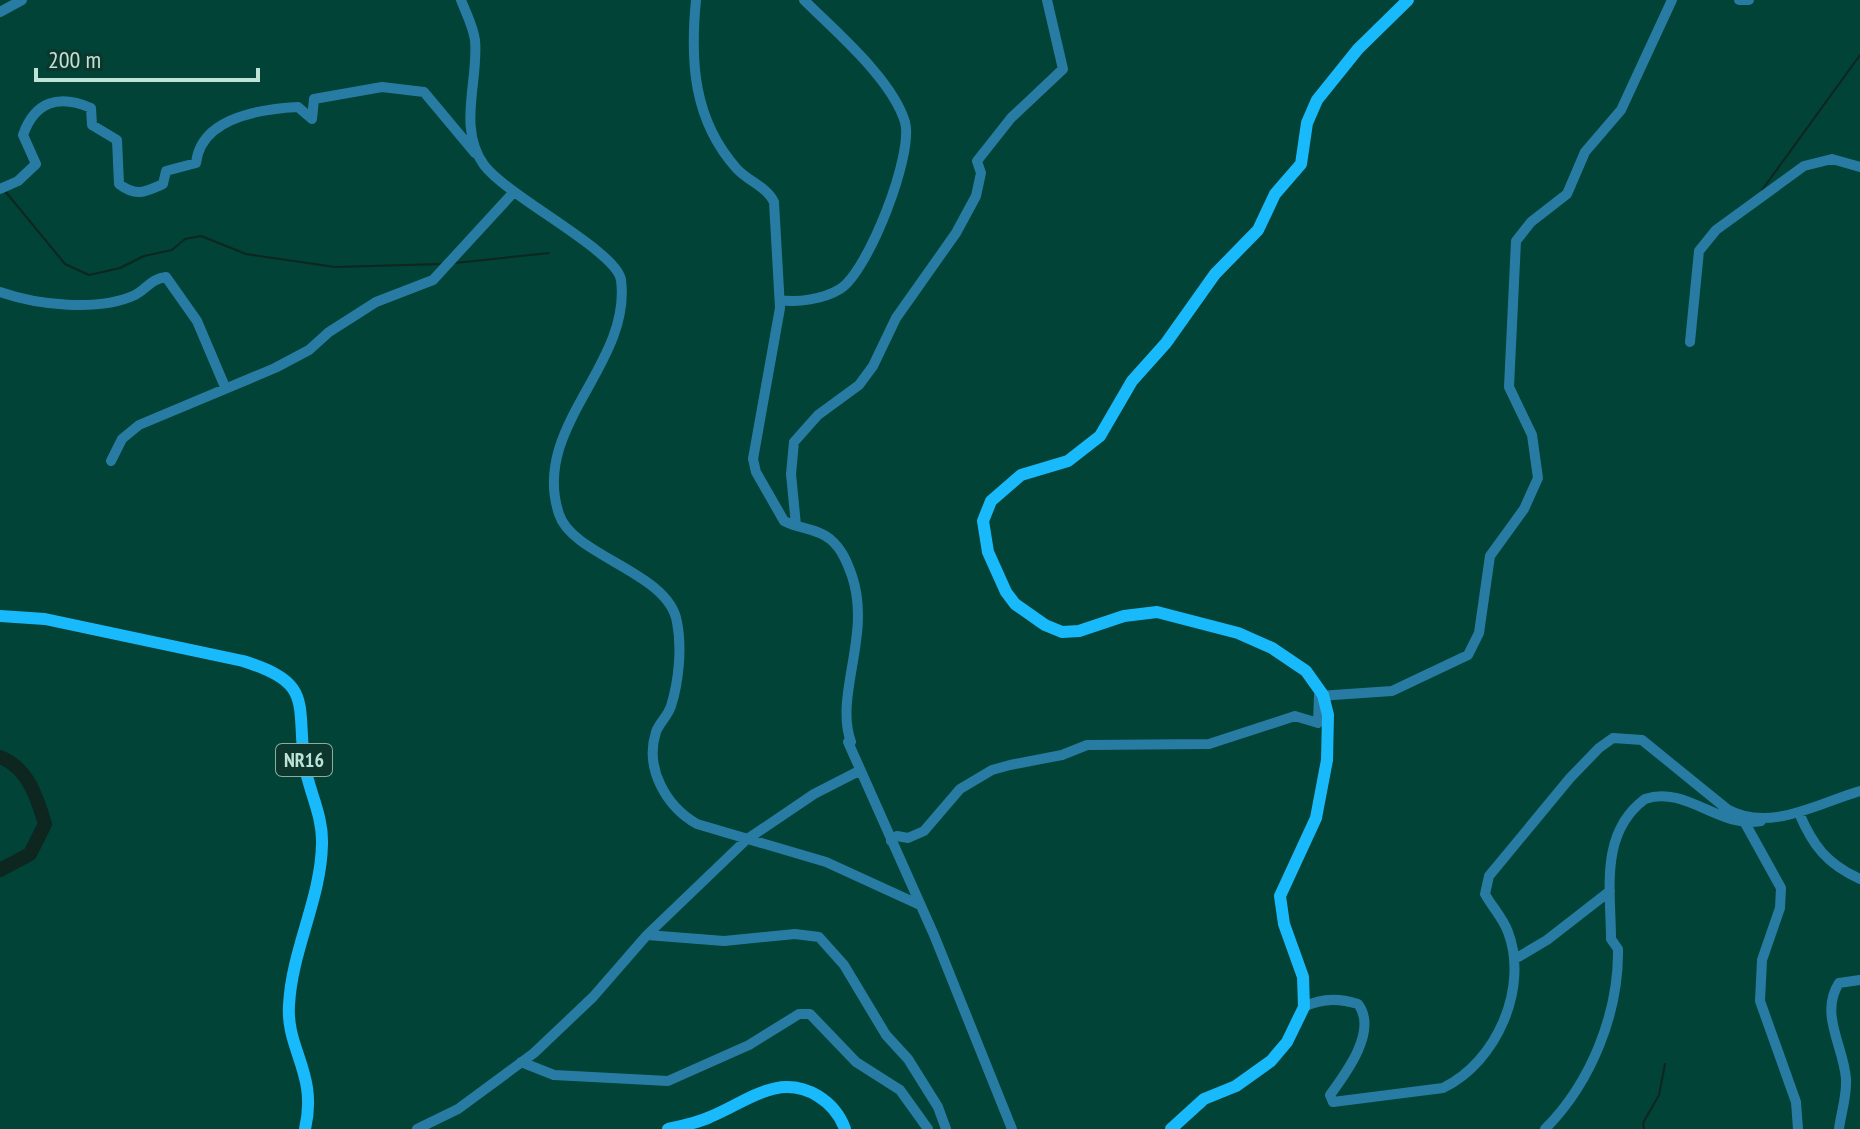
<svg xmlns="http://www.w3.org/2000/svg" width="1860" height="1129" font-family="'PT Sans Narrow',sans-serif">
	<rect width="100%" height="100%" fill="#014336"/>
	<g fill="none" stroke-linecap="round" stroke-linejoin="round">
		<path stroke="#0e2620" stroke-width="2" d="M1762 190 1860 55
			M5 191 65 264 89 275 120 268 144 256 172 250 185 239 201 236 246 254 335 267 441 264
			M455 263 549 253
			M1644 1129 1643 1123 1659 1095 1665 1064"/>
		<path stroke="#0e2620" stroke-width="14" d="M0 757C28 768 37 797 45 824L30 854 0 870"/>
		<path stroke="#287ca4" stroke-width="10" d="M461 0C466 13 473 26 475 40 479 80 457 128 484 165 508 197 617 251 621 280 632 365 530 427 559 514 572 556 669 572 677 622 682 647 679 681 671 706 668 716 659 723 656 732 644 769 667 807 697 824L826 862 920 905
			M696 0C690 61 693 120 737 169 748 181 767 187 774 202L780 308 753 459 756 472 784 521C799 529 816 528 830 539 842 549 847 562 852 576 872 635 834 695 851 742H848L934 935 1012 1129
			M1739 0H1749
			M0 12 22 0
			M0 189 18 181 36 164 23 135C35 101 59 94 91 108L92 125 117 140 119 184C136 197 145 192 163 184L166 171 196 163C201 118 260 109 298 107L312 119 314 99 382 87 424 92 475 153
			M0 292C37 305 98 312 135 295 147 289 150 279 166 277L197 321 225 387
			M780 300C797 303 824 299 840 289 868 272 914 154 905 122 892 79 836 32 804 0
			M1690 342 1699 251 1716 230 1804 166 1832 159 1860 167
			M111 461 122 439 139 425 275 368 309 350 329 332 376 302 433 280 513 193
			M796 525 791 474 794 442 818 415 859 385 873 366 896 318 956 233 976 196 981 173 977 161 1011 118 1063 69 1047 0
			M1799 813C1813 846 1827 864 1860 879
			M1745 823 1781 888 1780 908 1762 960 1760 1001 1796 1102 1798 1129
			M891 841 897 836 908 838 924 831 960 789 992 770 1010 765 1062 755 1087 745 1209 744 1295 716 1318 723 1319 696 1392 691 1468 655 1479 633 1490 556 1524 509 1538 478 1532 435 1509 387 1516 241 1531 222 1567 194 1585 152 1621 110 1672 0
			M647 935 724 941 795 934 819 937 844 965 886 1035 908 1059 938 1107 946 1129
			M1515 959 1547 940 1610 891
			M1304 1007C1321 998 1339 998 1358 1004 1378 1030 1347 1072 1330 1095L1333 1102 1443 1088C1497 1062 1529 987 1508 932 1503 918 1492 907 1485 894L1489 876 1570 778 1599 748 1613 738 1642 740 1727 809C1770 833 1818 803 1860 791
			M521 1062 554 1075 668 1081 749 1045 799 1014H810L856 1062 900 1090 928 1129
			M417 1129 458 1109 534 1053 593 997 647 935 746 840 814 794 859 771
			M1545 1129C1591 1083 1619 1013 1618 949L1611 939C1611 891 1599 833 1645 799 1686 785 1719 829 1761 821
			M1839 1129C1841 1113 1847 1096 1846 1079 1844 1047 1819 1014 1839 983L1860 980"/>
		<path stroke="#19bafc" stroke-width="12" d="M0 616 45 619 243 661C313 683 297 701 304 762 308 790 323 814 322 844 321 899 292 949 289 1005 286 1050 318 1073 305 1129
			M668 1129C682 1126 697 1123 710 1117 747 1102 778 1072 818 1096 831 1104 840 1115 845 1129
			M1171 1129 1204 1099 1236 1086 1271 1061 1287 1042 1304 1007 1303 977 1284 924 1280 896 1316 818 1327 760 1328 715 1323 695 1306 671 1272 648 1238 633 1157 612 1124 616 1079 631 1062 632 1045 625 1015 604 1006 592 988 552 983 521 991 501 1021 475 1068 461 1100 436 1132 381 1166 343 1215 274 1258 230 1275 194 1301 164 1307 123 1317 100 1358 49 1408 0"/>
	</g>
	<g text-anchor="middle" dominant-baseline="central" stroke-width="7" stroke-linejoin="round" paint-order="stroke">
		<rect fill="#0d362c" stroke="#89aea3" stroke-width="2" x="276" y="744" width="56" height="32" rx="6"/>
		<g font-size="20" font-weight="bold" fill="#bee2d6">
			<text x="304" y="760">NR16</text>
		</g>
	</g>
	<path d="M36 68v12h222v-12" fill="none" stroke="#bee2d6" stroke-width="4"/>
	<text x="48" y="68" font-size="24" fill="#bee2d6" stroke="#0d362c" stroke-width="6" paint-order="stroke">200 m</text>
</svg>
